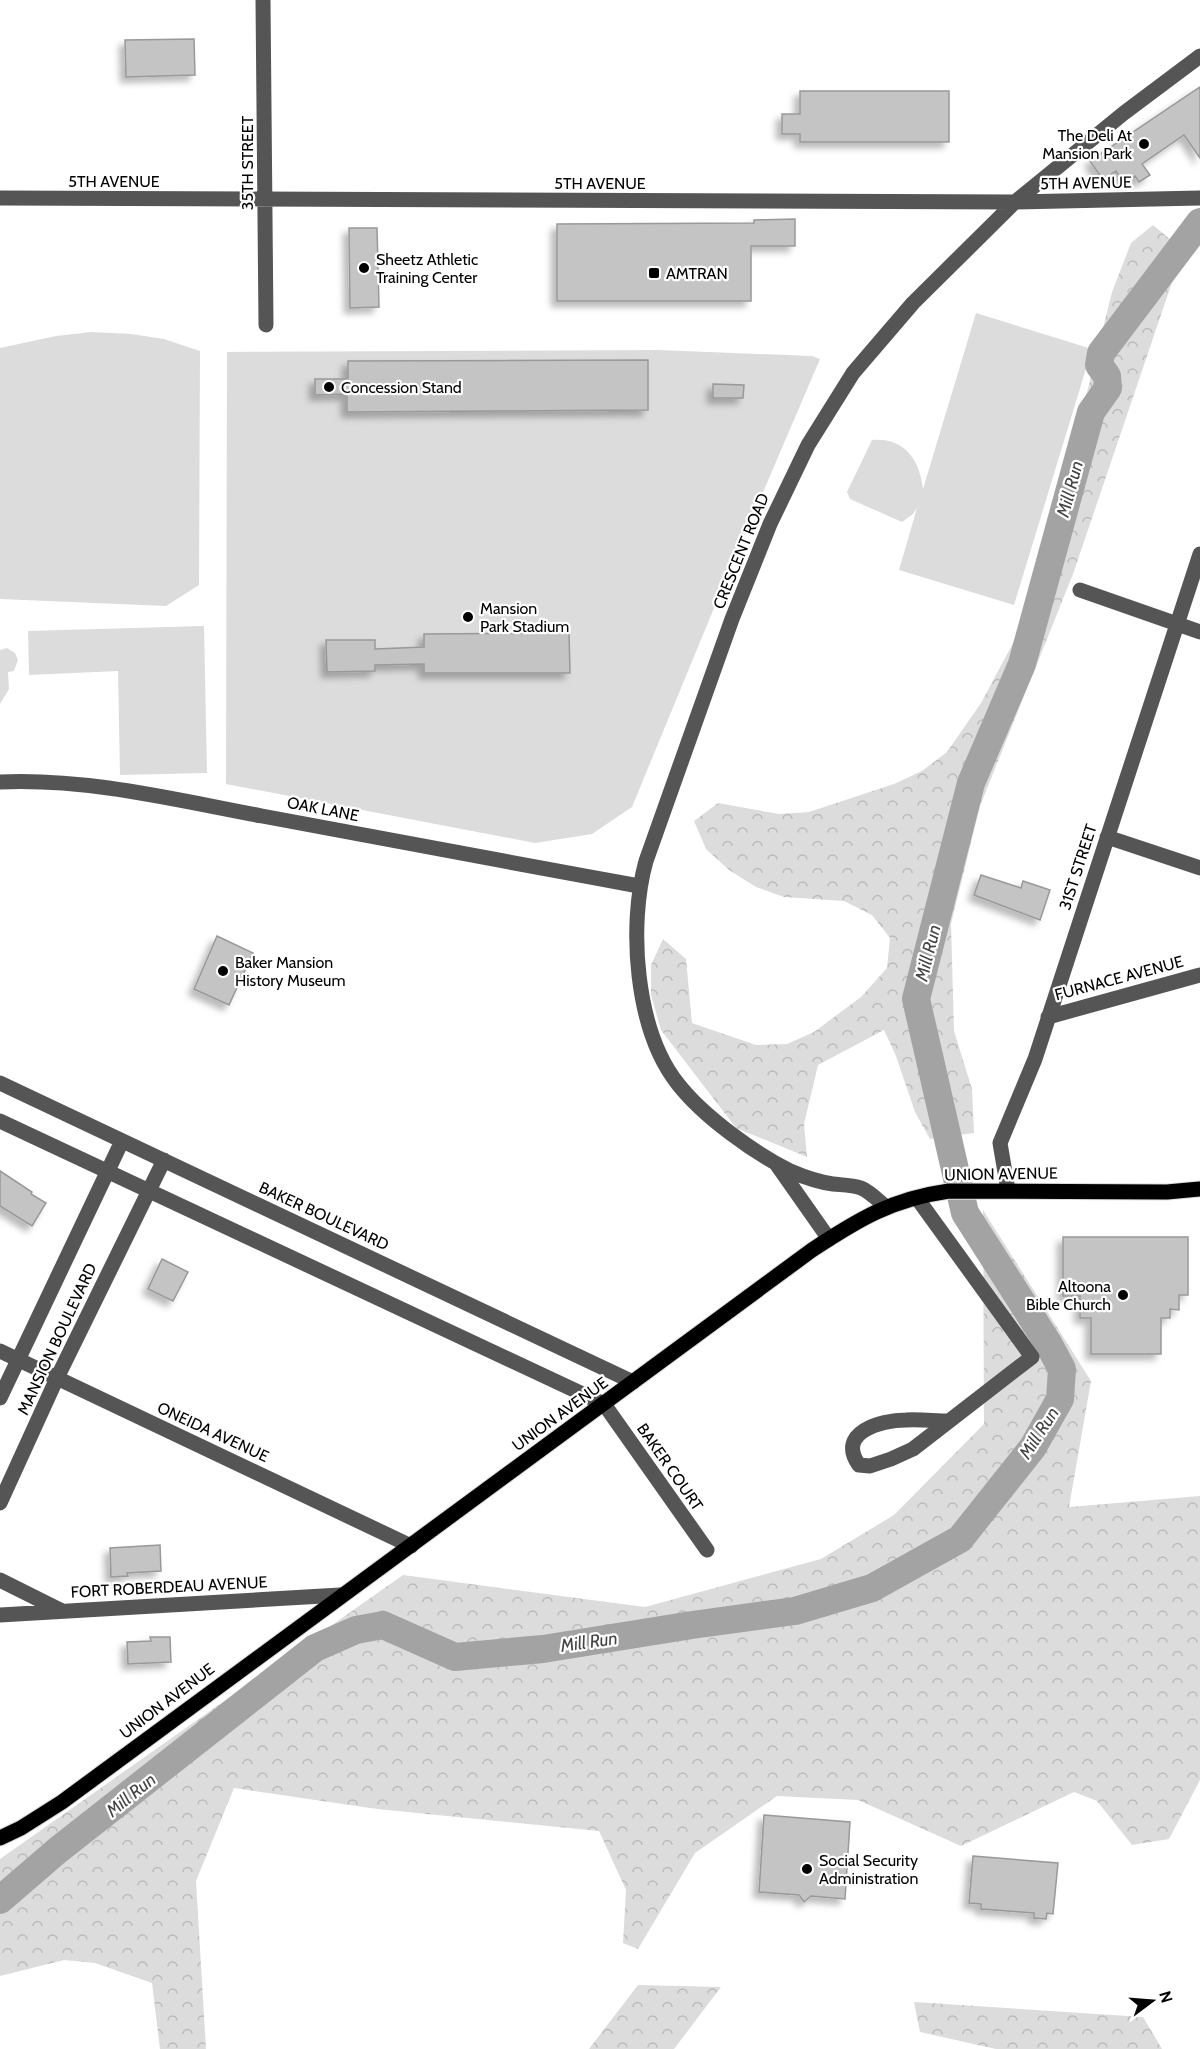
<svg xmlns="http://www.w3.org/2000/svg" width="1200" height="2049" font-family="Cabin,sans-serif">
	<defs>
		<pattern id="forest-crowns" width="20" height="18" patternUnits="userSpaceOnUse" patternTransform="scale(1.5)"><rect width="20" height="18" fill="#dcdcdc"/><path d="M2 6a3 3 0 1 1 6 0M12 15a3 3 0 1 1 6 0" fill="none" stroke="#bbb"/></pattern>
		<filter id="shadow"><feDropShadow dx="-5.5" dy="5.5" stdDeviation="3" flood-color="#0004"/></filter>
	</defs>
	<rect width="100%" height="100%" fill="#fff"/>
	<path fill="url(#forest-crowns)" d="M1153 225 1183 250 1073 574 980 806 951 924 954 1031 972 1089 974 1133 930 1139 915 1112 896 1056 884 1030 818 1065 804 1124 807 1157 736 1128 661 1030 651 995V965L663 939 686 959 692 1023 756 1045 787 1044 814 1032 861 997 887 968 890 938 872 915 844 901 784 897 756 887 729 870 706 849 694 821 718 803 779 814 809 812 894 784 922 771 947 752 981 703 1021 628 1074 445 1112 292 1131 243Z
		M983 1210 1091 1381 1069 1507 1200 1496V1780L1169 1839 1132 1845 1097 1801 1074 1792 961 1846 858 1800 777 1796 695 1853 638 1949 623 1943 626 1890 599 1831 377 1809 234 1788 196 1881 206 2049H160L152 1983 95 1963 64 1960 0 1976V1859L403 1575 645 1607 821 1559 894 1515 984 1424Z
		M638 1985 721 1987 674 2049H589Z
		M914 2002 1143 2017 1162 2049H996L920 2032Z"/>
	<path fill="#dcdcdc" d="M976 313 1092 349 1014 605 899 570 917 508 913 514 902 522 850 499 847 492 872 440C905 437 920 461 923 489Z
		M91 332 131 334 164 339 200 351 199 585 166 606 0 599V348L56 336Z
		M658 350 812 356 820 359 728 574 632 807 592 834 535 843 226 784 227 352Z
		M204 626 207 773 120 775 118 671 29 675 28 631Z
		M7 648 15 653 18 660 14 671 8 672 9 689 0 704V650Z"/>
	<g fill="none" stroke-linecap="round" stroke-linejoin="round">
		<path stroke="#a3a3a3" stroke-width="28" d="M0 1900 58 1850 315 1648 356 1630 383 1625 455 1657 543 1649 692 1625 795 1611 872 1588 960 1539 1033 1447 1060 1399 1062 1369 1048 1343 965 1213 916 999 971 783 1022 664 1091 412 1108 388 1107 376 1099 365 1101 353 1200 222"/>
	</g>
	<path fill="#c4c4c4" stroke="#999" stroke-width="1.5" filter="url(#shadow)" d="M194 39 195 75 126 77 125 40Z
		M1200 87V158L1184 135 1142 164 1150 175 1139 182 1135 176 1128 181H1122L1116 171 1103 180 1090 161Z
		M800 91H949V142H800V134H782V114H800Z
		M795 219V246H751V301H557V224L754 223V220Z
		M349 228H377L379 307 350 308Z
		M648 360V410L347 412V394L315 395V379H348V361Z
		M713 384 744 385 743 398H713Z
		M569 633 570 673H424V664L375 665V671L327 672 326 640H375V649L424 647V634Z
		M981 875 1021 888 1023 881 1050 890 1040 920 974 895Z
		M217 936 253 953 229 1005 194 989Z
		M0 1171 32 1192 31 1194 46 1203 32 1226 0 1206Z
		M1063 1237H1188V1295H1179V1310L1170 1309V1318H1161V1354H1091V1318H1080V1296H1063Z
		M162 1259 188 1272 173 1301 148 1289Z
		M160 1545 161 1571 127 1573 128 1576 111 1577 110 1548Z
		M150 1637H170L171 1662 128 1664 127 1642 151 1641Z
		M764 1815 850 1822 845 1899 811 1896 804 1902 799 1895 759 1892Z
		M973 1856 1058 1863 1053 1914 1047 1913 1046 1919 1034 1918V1913L981 1909V1904L969 1903Z"/>
	<g fill="none" stroke-linecap="round" stroke-linejoin="round">
		<defs>
			<path id="major" d="M0 1838 21 1828 62 1802 812 1250C859 1219 892 1199 949 1191L1167 1192 1200 1189"/>
		</defs>
		<use href="#major" stroke="#dbdbdb" stroke-width="17"/>
		<path stroke="#555" stroke-width="15" d="M263 0 266 325
			M0 198 1015 202 1200 198
			M1080 590 1200 632
			M0 782C88 778 176 800 262 816 387 839 513 863 639 886
			M1107 837 1200 868
			M1048 1017 1200 975
			M0 1083 633 1382
			M0 1121 604 1404 707 1550
			M777 1165 829 1239
			M1008 1190 1000 1143 1035 1059 1200 554
			M917 1198 1032 1357 913 1449 891 1459 870 1466 859 1465C836 1433 880 1420 906 1420 920 1419 935 1421 949 1421
			M886 1207C879 1201 869 1191 861 1188 852 1185 842 1185 833 1184 818 1182 804 1177 790 1171 753 1152 704 1117 678 1084 635 1030 628 925 646 861L732 619 770 524 808 445 853 373 913 303 1015 202 1124 113 1200 56
			M0 1351 411 1546
			M0 1398 122 1141
			M0 1503 57 1378 164 1160
			M0 1580 60 1610
			M0 1615 340 1595"/>
		<use href="#major" stroke="#000" stroke-width="15"/>
	</g>
	<g fill="#000" stroke="#fff" stroke-width="2">
		<circle cx="1144" cy="144" r="6"/>
		<circle cx="364" cy="268" r="6"/>
		<rect x="648" y="267" width="12" height="12" rx="3"/>
		<circle cx="329" cy="387" r="6"/>
		<circle cx="468" cy="617" r="6"/>
		<circle cx="223" cy="971" r="6"/>
		<circle cx="1123" cy="1295" r="6"/>
		<circle cx="807" cy="1869" r="6"/>
	</g>
	<g text-anchor="middle" dominant-baseline="central" stroke-width="4.5" stroke-linejoin="round" paint-order="stroke">
		<g font-size="16" fill="#000" stroke="#fff" text-anchor="start">
			<text x="1132" y="135" text-anchor="end">The Deli At<tspan x="1132" dy="18">Mansion Park</tspan></text>
			<text x="376" y="259">Sheetz Athletic<tspan x="376" dy="18">Training Center</tspan></text>
			<text x="666" y="273">AMTRAN</text>
			<text x="341" y="387">Concession Stand</text>
			<text x="480" y="608">Mansion<tspan x="480" dy="18">Park Stadium</tspan></text>
			<text x="235" y="962">Baker Mansion<tspan x="235" dy="18">History Museum</tspan></text>
			<text x="1111" y="1286" text-anchor="end">Altoona<tspan x="1111" dy="18">Bible Church</tspan></text>
			<text x="819" y="1860">Social Security<tspan x="819" dy="18">Administration</tspan></text>
		</g>
		<g font-size="16" fill="#000" stroke="#fff">
			<text transform="translate(247 163) rotate(-90)">35TH STREET</text>
			<text x="114" y="181">5TH AVENUE</text>
			<text x="600" y="183">5TH AVENUE</text>
			<text transform="translate(1086 183) rotate(-1)">5TH AVENUE</text>
			<text transform="translate(741 551) rotate(-68)">CRESCENT ROAD</text>
			<text transform="translate(323 809) rotate(11)">OAK LANE</text>
			<text transform="translate(1078 867) rotate(-72)">31ST STREET</text>
			<text transform="translate(1119 978) rotate(-15)">FURNACE AVENUE</text>
			<text transform="translate(1001 1174) rotate(-1)">UNION AVENUE</text>
			<text transform="translate(324 1216) rotate(25)">BAKER BOULEVARD</text>
			<text transform="translate(57 1339) rotate(-65)">MANSION BOULEVARD</text>
			<text transform="translate(560 1414) rotate(-36)">UNION AVENUE</text>
			<text transform="translate(213 1432) rotate(25)">ONEIDA AVENUE</text>
			<text transform="translate(670 1467) rotate(55)">BAKER COURT</text>
			<text transform="translate(169 1587) rotate(-3)">FORT ROBERDEAU AVENUE</text>
			<text transform="translate(167 1701) rotate(-37)">UNION AVENUE</text>
		</g>
		<g font-size="18" font-style="italic" fill="#444" stroke="#fff">
			<text transform="translate(1070 489) rotate(-75)">Mill Run</text>
			<text transform="translate(928 953) rotate(-76)">Mill Run</text>
			<text transform="translate(1039 1433) rotate(-57)">Mill Run</text>
			<text transform="translate(589 1642) rotate(-8)">Mill Run</text>
			<text transform="translate(131 1795) rotate(-39)">Mill Run</text>
		</g>
	</g>
	<g transform="translate(1152 2001) rotate(74)" stroke="#ffffff" stroke-width="4.5" paint-order="stroke">
	<path d="M0-4.5L10 22L0 15L-10 22Z" fill="#000000"/>
	<text y="-9" font-size="16" font-weight="bold" text-anchor="middle" fill="#000000">N</text>
	</g>
</svg>
